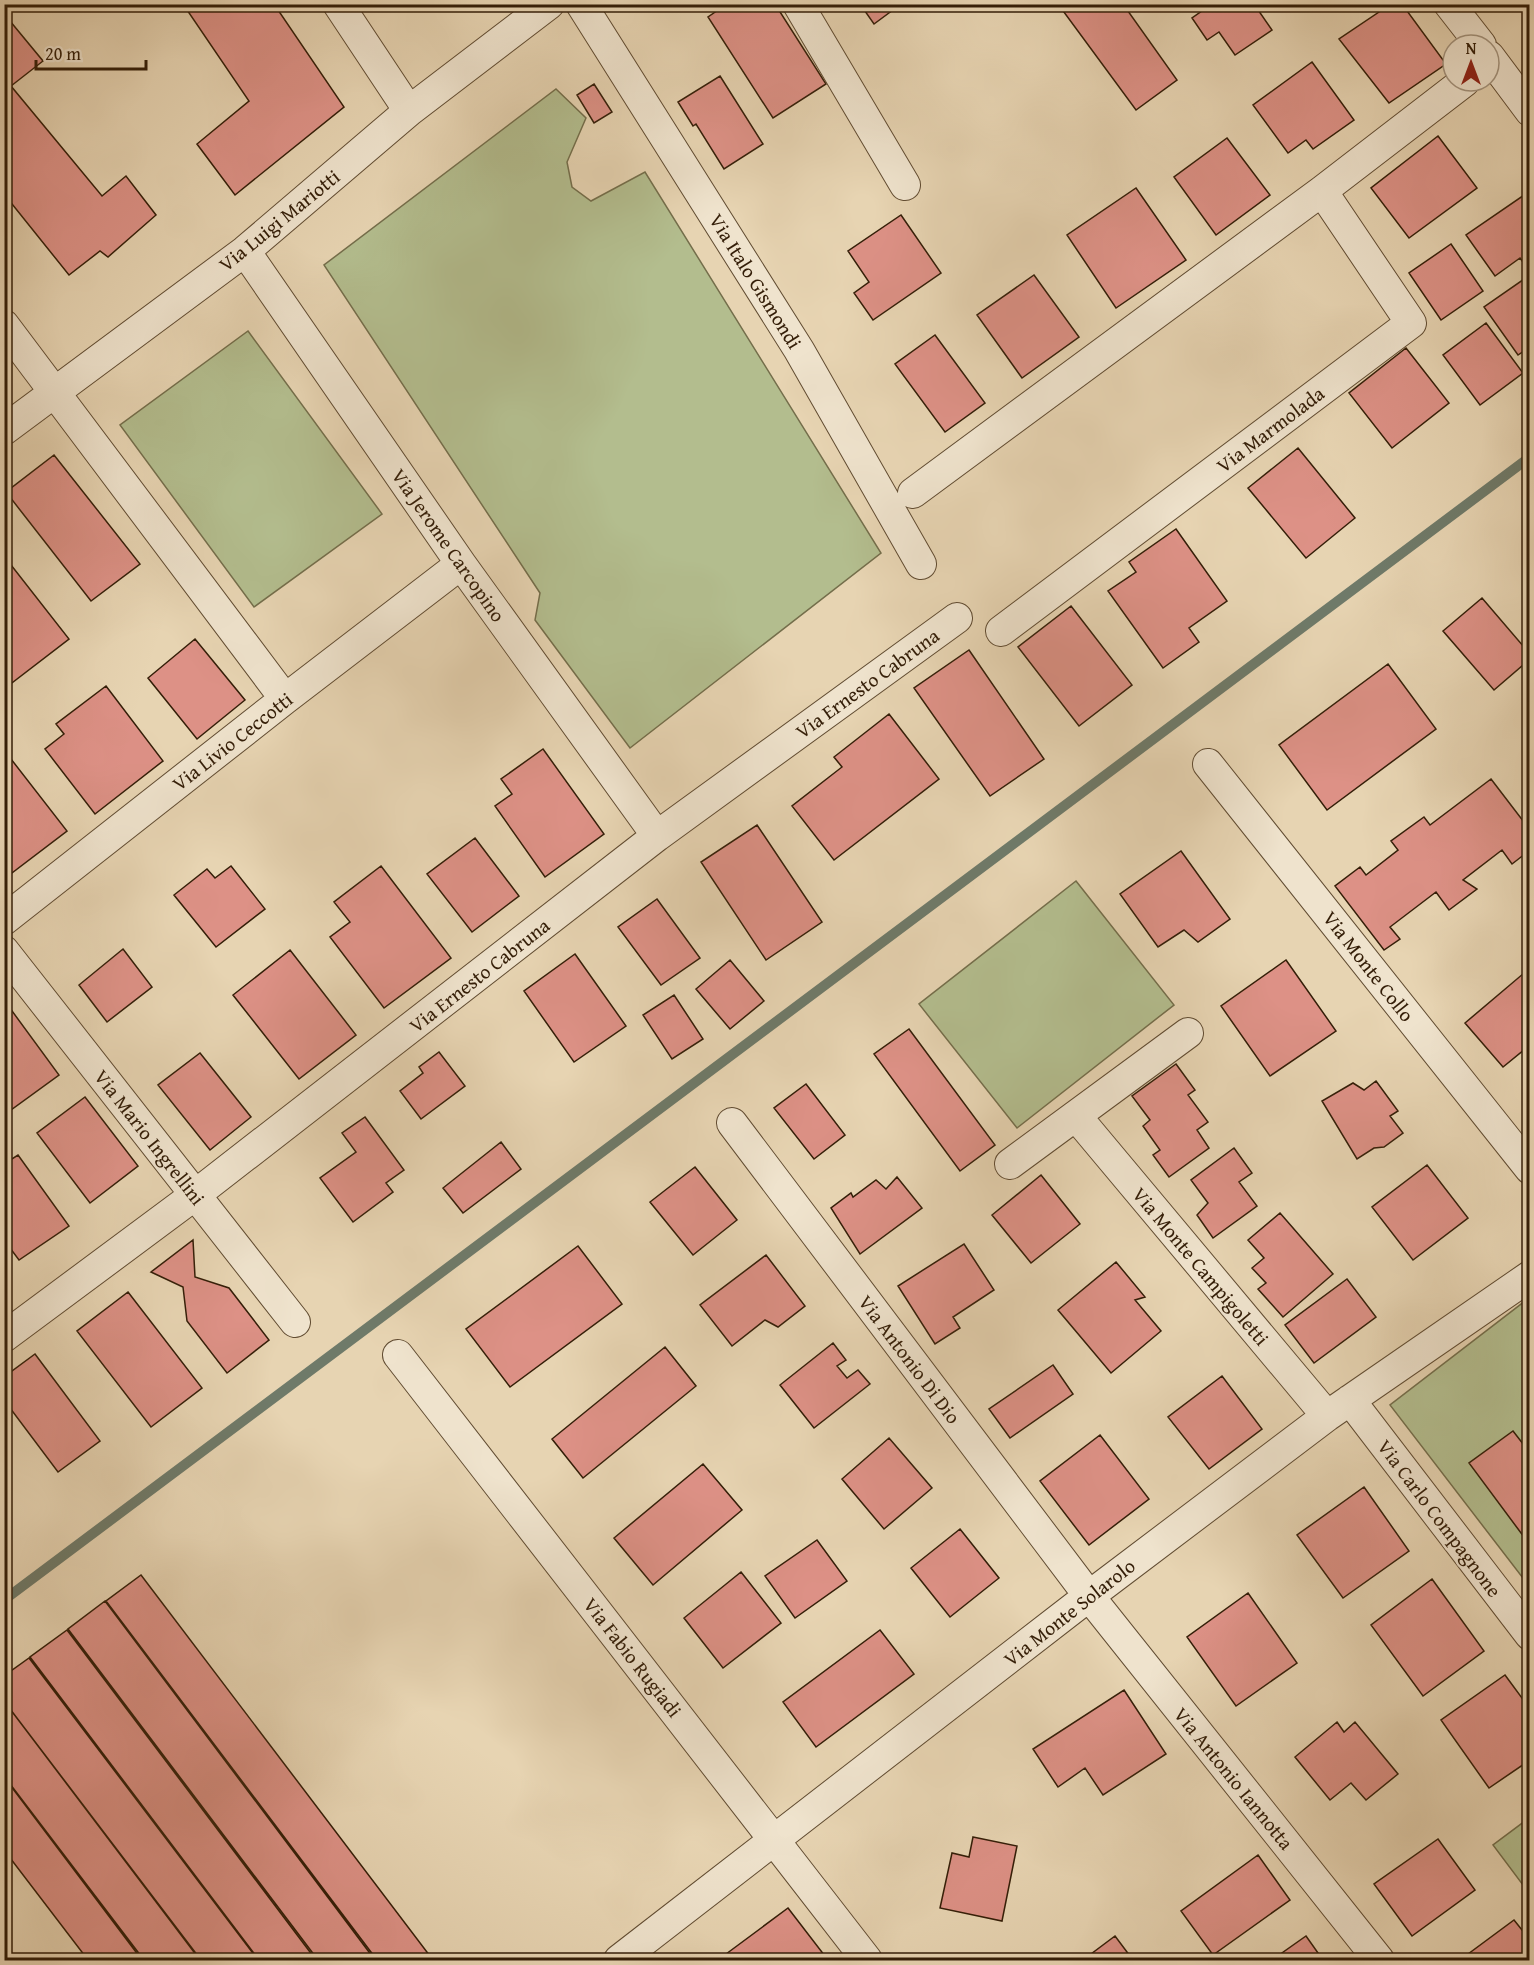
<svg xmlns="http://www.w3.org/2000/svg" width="1534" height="1965" font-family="'Gentium Book Plus',serif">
	<rect width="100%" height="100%" fill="#e7d4b2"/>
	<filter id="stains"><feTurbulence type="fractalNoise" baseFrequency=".00333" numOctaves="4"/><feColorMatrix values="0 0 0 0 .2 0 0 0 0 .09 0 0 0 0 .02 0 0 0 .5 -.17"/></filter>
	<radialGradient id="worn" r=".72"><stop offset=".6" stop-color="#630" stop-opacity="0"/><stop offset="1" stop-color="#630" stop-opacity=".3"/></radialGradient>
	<path fill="#b3bd8e" stroke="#746e4b" stroke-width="1.5" d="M556 89 586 118 567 162 572 187 591 201 645 172 881 553 630 748 535 620 540 593 324 265Z
		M248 331 382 514 254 607 120 425Z
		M1076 881 1174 1005 1017 1128 919 1004Z
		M1529 1298V1586L1390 1405Z
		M1529 1818V1893L1493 1845Z"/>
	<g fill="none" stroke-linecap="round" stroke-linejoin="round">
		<path stroke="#6f7a69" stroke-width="10" d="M4 1600 1530 457"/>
	</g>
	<path fill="#dd9186" stroke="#341e08" stroke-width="1.5" d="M183 4H274L344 107 235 195 197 144 249 101Z
		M727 4H775L826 84 773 118 708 17Z
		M860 4H901L874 24Z
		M1058 4H1123L1177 80 1136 110Z
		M1212 4H1254L1272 30 1235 55 1219 32 1207 40 1192 18Z
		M1391 4H1402L1446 64 1389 103 1339 39Z
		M10 21 43 61 11 86 102 196 126 176 156 215 108 257 100 251 69 275 4 194V25Z
		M1312 62 1354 120 1313 149 1306 140 1288 153 1253 105Z
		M720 76 763 144 724 169 696 124 693 126 678 102Z
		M594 84 612 112 594 123 577 95Z
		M1438 136 1477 188 1409 238 1371 188Z
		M1227 138 1270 195 1216 235 1174 177Z
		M1136 188 1186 260 1116 308 1067 235Z
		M1530 191V272L1520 258 1495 276 1466 235Z
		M901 215 941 273 873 320 854 293 869 282 848 251Z
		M1451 244 1483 291 1441 320 1409 273Z
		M1034 275 1079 337 1022 378 977 315Z
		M1530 275V347L1518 355 1484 307Z
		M1486 323 1523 373 1480 405 1443 355Z
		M935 335 985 403 945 432 895 364Z
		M1406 348 1449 403 1392 448 1349 393Z
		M1298 448 1355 518 1306 558 1248 488Z
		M54 455 140 564 91 601 6 492Z
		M1176 529 1227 601 1189 628 1199 642 1163 668 1108 591 1136 572 1129 562Z
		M4 556 69 639 4 689Z
		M1482 598 1530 654V659L1494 690 1443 631Z
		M1071 606 1132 685 1079 726 1018 647Z
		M195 639 245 700 197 739 148 678Z
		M969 650 1044 759 990 796 914 688Z
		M1388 664 1436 729 1327 810 1279 745Z
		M106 686 163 761 95 814 45 749 64 734 56 724Z
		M889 714 939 779 834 860 792 806 842 767 834 757Z
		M543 749 604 834 545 877 495 806 512 794 501 779Z
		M4 750 67 831 4 879Z
		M1491 779 1530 830V850L1512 864 1502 850 1463 880 1477 889 1449 910 1436 892 1390 927 1400 939 1384 950 1335 886 1360 867 1366 875 1398 850 1391 841 1424 817 1430 825Z
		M757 825 822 922 766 960 701 862Z
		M475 838 519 896 472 932 427 874Z
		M1181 851 1230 919 1198 942 1184 930 1158 947 1120 894Z
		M231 866 265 909 216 947 174 895 207 869 215 878Z
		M381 866 451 958 384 1008 330 937 350 922 334 902Z
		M657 899 700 958 661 985 618 927Z
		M123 949 152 987 107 1022 79 985Z
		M290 950 356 1035 299 1079 233 995Z
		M575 954 626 1026 574 1062 524 991Z
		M730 960 764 1001 730 1029 696 989Z
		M1286 960 1336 1031 1270 1076 1221 1006Z
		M1530 968V1045L1503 1067 1465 1023Z
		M674 995 703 1039 672 1059 643 1015Z
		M4 1000 59 1075 4 1115Z
		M909 1029 995 1145 960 1171 874 1054Z
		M439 1052 465 1086 421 1119 400 1091 423 1073 419 1067Z
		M200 1053 251 1117 210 1150 158 1085Z
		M1176 1064 1195 1090 1188 1095 1208 1122 1197 1130 1209 1148 1169 1177 1153 1155 1160 1150 1143 1126 1150 1120 1132 1096Z
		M1376 1081 1398 1111 1390 1116 1403 1133 1384 1147 1374 1148 1357 1159 1322 1101 1353 1083 1364 1090Z
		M806 1084 845 1135 814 1159 774 1108Z
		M85 1097 138 1166 90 1203 37 1133Z
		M365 1117 404 1170 386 1183 393 1192 353 1222 320 1178 356 1152 342 1133Z
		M501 1142 521 1169 463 1213 443 1188Z
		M1234 1148 1252 1173 1239 1182 1257 1206 1213 1238 1197 1215 1208 1203 1191 1180Z
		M18 1155 69 1226 19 1260 4 1240V1164Z
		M1427 1165 1468 1218 1413 1260 1372 1207Z
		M695 1167 737 1220 693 1255 650 1202Z
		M1041 1175 1080 1224 1031 1263 992 1215Z
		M897 1177 922 1208 860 1254 831 1208 851 1193 853 1197 876 1180 886 1189Z
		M1280 1213 1333 1274 1283 1317 1258 1289 1266 1283 1252 1268 1264 1258 1248 1240Z
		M193 1240 195 1277 229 1288 269 1340 227 1373 187 1321 183 1287 151 1272Z
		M964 1244 994 1290 953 1317 960 1328 935 1344 898 1286Z
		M578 1246 622 1304 510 1387 466 1329Z
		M766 1255 805 1306 778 1327 765 1320 732 1346 700 1305Z
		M1116 1262 1145 1297 1135 1300 1161 1331 1111 1373 1058 1310Z
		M1347 1279 1376 1317 1314 1363 1285 1325Z
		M128 1292 202 1388 151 1427 77 1331Z
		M833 1343 846 1360 837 1366 847 1378 858 1370 870 1384 814 1428 780 1385Z
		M665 1347 696 1386 583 1478 552 1439Z
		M35 1354 100 1441 58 1472 4 1400V1377Z
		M1053 1365 1073 1394 1010 1438 989 1409Z
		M1222 1376 1262 1429 1209 1469 1168 1417Z
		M1513 1431 1530 1453V1534L1524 1537 1469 1463Z
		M1100 1435 1149 1499 1089 1545 1040 1481Z
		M889 1438 932 1488 884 1529 842 1479Z
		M703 1464 742 1510 653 1585 614 1538Z
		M1364 1487 1409 1551 1343 1598 1297 1535Z
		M960 1529 999 1578 950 1617 911 1568Z
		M817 1540 847 1581 795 1618 765 1576Z
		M741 1572 781 1623 723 1668 684 1618Z
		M141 1575 433 1960H377L106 1601Z
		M1432 1579 1484 1651 1423 1696 1371 1625Z
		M1248 1593 1297 1663 1236 1706 1187 1637Z
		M105 1601 375 1960H318L68 1629Z
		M67 1630 316 1960H259L30 1657Z
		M880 1630 914 1674 816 1747 783 1702Z
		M29 1658 258 1960H201L4 1701V1676Z
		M1505 1675 1530 1709V1760L1489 1788 1441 1720Z
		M1124 1690 1166 1754 1103 1795 1085 1768 1058 1787 1033 1749Z
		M4 1701 200 1960H144L4 1776Z
		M1337 1722 1344 1732 1355 1722 1398 1774 1366 1800 1351 1783 1330 1800 1295 1757Z
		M4 1777 142 1960H88L4 1850Z
		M973 1837 1017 1846 1002 1921 940 1908 952 1853 969 1857Z
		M1438 1839 1475 1890 1412 1936 1374 1884Z
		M1258 1855 1290 1900 1213 1955 1181 1911Z
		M788 1908 828 1960H725L722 1957Z
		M1514 1920 1530 1940V1956L1526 1960H1460Z
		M1115 1936 1133 1960H1083Z
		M1306 1936 1323 1960H1272Z"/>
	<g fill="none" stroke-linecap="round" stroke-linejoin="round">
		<defs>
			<path id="street" d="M338 4 409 111
				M581 4 799 350 921 564
				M798 4 905 185
				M1449 4 1481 45
				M1489 56 1530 111
				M245 251 461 564 657 836
				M4 325 285 699
				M4 430 245 251 409 111 549 4
				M913 493 1322 191 1465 81
				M1001 631 1411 323 1322 191
				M1208 764 1530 1169
				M4 920 285 699 461 564
				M4 951 295 1322
				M1076 1116 1327 1416
				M732 1123 1089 1596 1379 1960
				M1010 1164 1188 1033
				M4 1337 195 1195 657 836 957 618
				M398 1355 867 1960
				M1350 1400 1530 1635
				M619 1960 1089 1596 1327 1416 1530 1276"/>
		</defs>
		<use href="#street" stroke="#614c32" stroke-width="32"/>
		<use href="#street" stroke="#efe3cd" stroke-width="30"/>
	</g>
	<g text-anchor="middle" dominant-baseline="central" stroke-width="4.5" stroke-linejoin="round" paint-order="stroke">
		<g font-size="20" fill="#341e08" stroke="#efe3cd">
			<text transform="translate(279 220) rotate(-39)">Via Luigi Mariotti</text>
			<text transform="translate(756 281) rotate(58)">Via Italo Gismondi</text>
			<text transform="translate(1270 429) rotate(-37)">Via Marmolada</text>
			<text transform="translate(449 545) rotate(55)">Via Jerome Carcopino</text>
			<text transform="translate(867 683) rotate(-36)">Via Ernesto Cabruna</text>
			<text transform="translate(232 741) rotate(-38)">Via Livio Ceccotti</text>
			<text transform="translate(1369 966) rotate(52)">Via Monte Collo</text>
			<text transform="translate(479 975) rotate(-38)">Via Ernesto Cabruna</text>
			<text transform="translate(150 1137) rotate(52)">Via Mario Ingrellini</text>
			<text transform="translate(1201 1266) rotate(50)">Via Monte Campigoletti</text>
			<text transform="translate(910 1359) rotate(53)">Via Antonio Di Dio</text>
			<text transform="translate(1440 1518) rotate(53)">Via Carlo Compagnone</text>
			<text transform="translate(1069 1612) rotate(-38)">Via Monte Solarolo</text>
			<text transform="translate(633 1657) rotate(52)">Via Fabio Rugiadi</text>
			<text transform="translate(1234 1778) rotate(51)">Via Antonio Iannotta</text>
		</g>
	</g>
	<rect width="1534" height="1965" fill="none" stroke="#e7d4b2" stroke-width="24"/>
	<rect x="6" y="6" width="1522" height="1953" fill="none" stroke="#341e08" stroke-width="3"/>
	<rect x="12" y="12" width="1510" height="1941" fill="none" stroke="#341e08" stroke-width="1.5"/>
	<g transform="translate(1471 63)"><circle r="28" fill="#efe3cd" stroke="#a4947e" stroke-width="1.5"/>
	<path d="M0-4.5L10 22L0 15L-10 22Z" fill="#8f2418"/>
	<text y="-9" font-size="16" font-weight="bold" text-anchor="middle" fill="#341e08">N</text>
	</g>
	<path d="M36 60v9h110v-9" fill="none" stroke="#341e08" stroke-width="3"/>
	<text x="45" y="60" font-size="18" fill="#341e08" stroke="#efe3cd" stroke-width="4.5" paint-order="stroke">20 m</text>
	<rect width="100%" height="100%" filter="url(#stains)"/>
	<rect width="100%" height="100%" fill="url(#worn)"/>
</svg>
